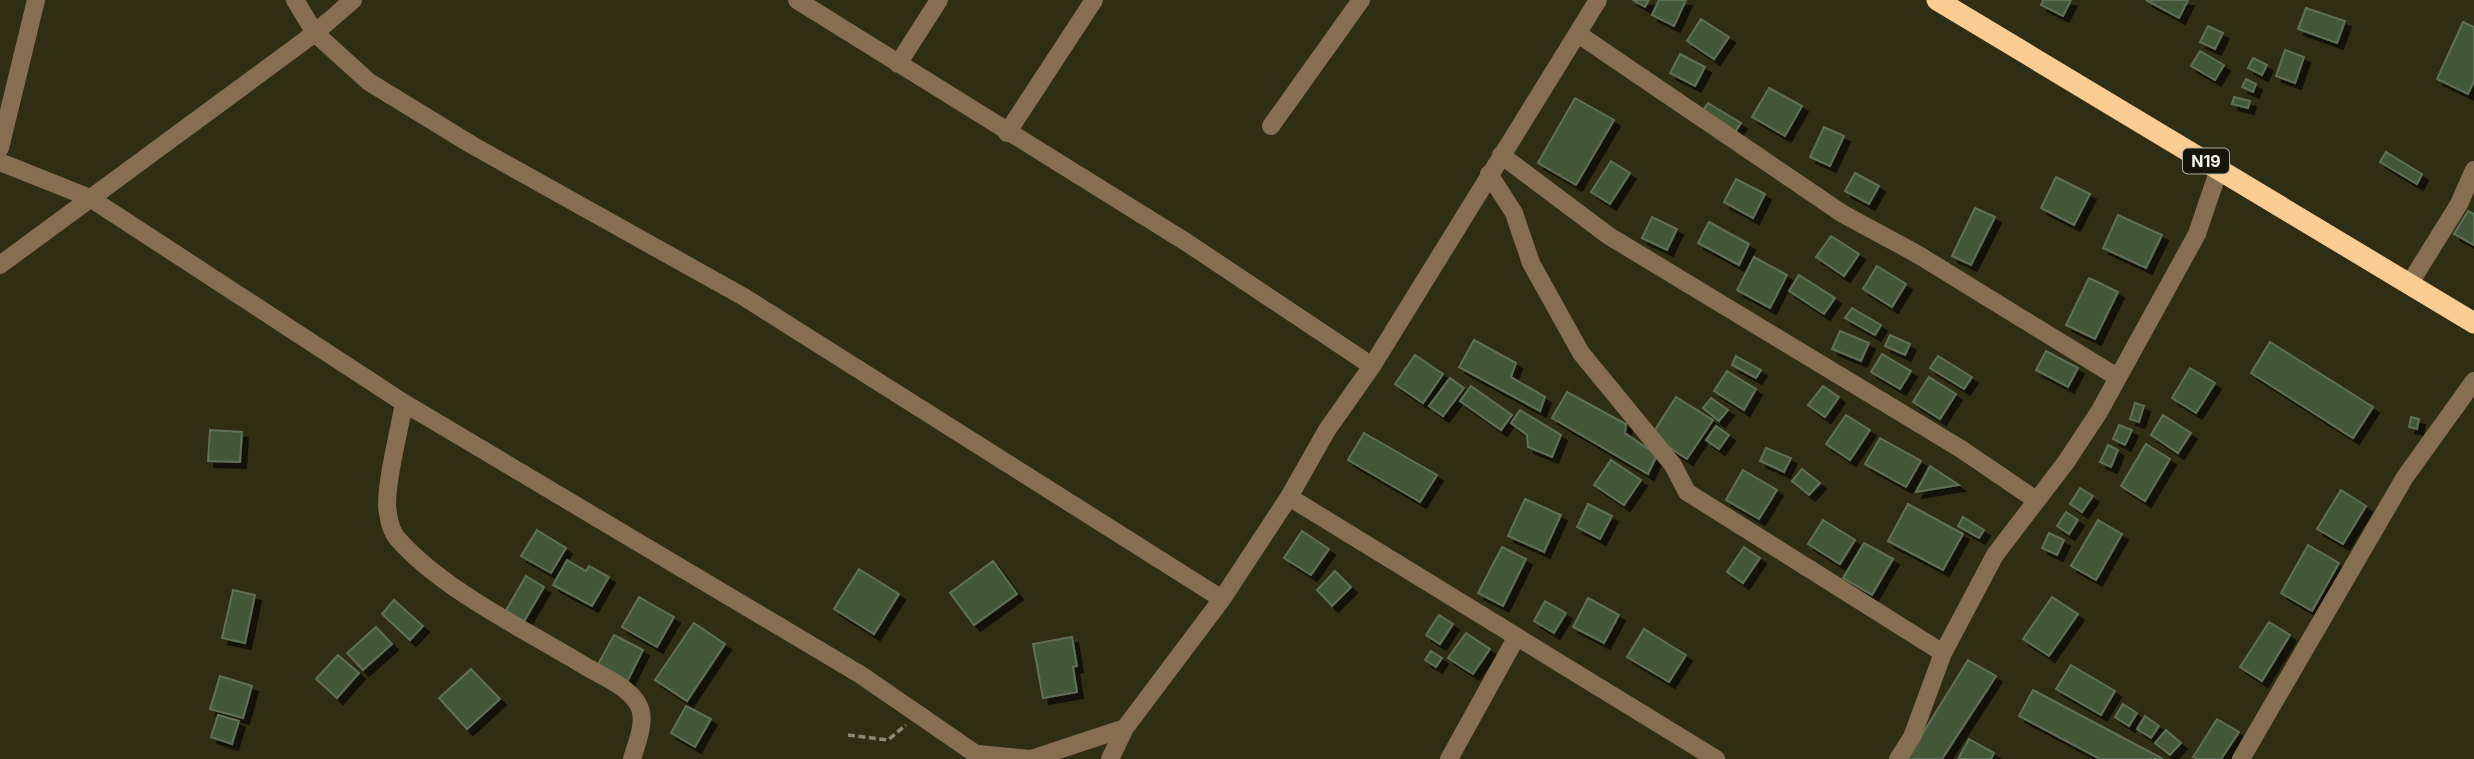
<svg xmlns="http://www.w3.org/2000/svg" width="2474" height="759" font-family="Inter,sans-serif">
	<defs>
		<filter id="shadow"><feDropShadow dx="6" dy="6" stdDeviation="0" flood-color="#0009"/></filter>
	</defs>
	<rect width="100%" height="100%" fill="#2f2d13"/>
	<path fill="#435839" stroke="#607058" stroke-width="2" filter="url(#shadow)" d="M1633 0H1649L1645 7Z
		M1659 0H1686L1674 26 1652 15Z
		M2043 0H2071L2063 16 2041 5Z
		M2146 0H2188L2179 18Z
		M2306 8 2345 21 2337 43 2298 29Z
		M1701 19 1729 37 1714 59 1687 41Z
		M2463 22 2474 27V81L2468 94 2437 79Z
		M2208 26 2223 33 2215 49 2200 42Z
		M2285 50 2304 57 2295 83 2276 76Z
		M2200 51 2224 65 2215 80 2191 66Z
		M1680 54 1705 67 1695 86 1670 73Z
		M2253 58 2267 65 2262 75 2248 68Z
		M2246 79 2256 84 2253 92 2242 87Z
		M1769 88 1802 106 1785 136 1752 117Z
		M2234 97 2250 101 2248 108 2232 104Z
		M1575 98 1614 120 1576 185 1538 163Z
		M1708 103 1741 123 1735 132 1702 112Z
		M1824 127 1844 136 1830 166 1810 157Z
		M2386 152 2422 174 2417 184 2380 162Z
		M1611 161 1630 173 1610 204 1591 192Z
		M1855 173 1879 186 1869 204 1845 191Z
		M2056 177 2090 194 2074 225 2041 208Z
		M1736 179 1765 194 1753 218 1724 202Z
		M1975 208 1995 217 1971 265 1952 256Z
		M2468 211 2474 214V245L2454 234Z
		M2118 215 2162 235 2146 268 2103 248Z
		M1652 217 1677 229 1667 250 1642 238Z
		M1709 222 1749 244 1739 265 1698 243Z
		M1831 236 1859 254 1844 276 1816 257Z
		M1754 257 1787 275 1770 308 1737 290Z
		M1877 266 1906 284 1892 307 1863 289Z
		M1799 275 1835 298 1824 314 1789 291Z
		M2089 278 2118 292 2095 339 2066 325Z
		M1852 308 1881 325 1875 335 1845 318Z
		M1840 331 1869 343 1861 361 1832 349Z
		M1890 335 1910 344 1905 355 1885 346Z
		M1474 340 1516 363 1511 377 1545 397 1540 411 1459 367Z
		M2270 342 2373 407 2353 438 2251 373Z
		M2046 351 2078 368 2068 387 2036 370Z
		M1882 354 1911 371 1900 389 1871 372Z
		M1415 355 1443 374 1423 403 1395 384Z
		M1736 356 1761 370 1756 378 1732 365Z
		M1938 356 1972 377 1964 389 1930 368Z
		M2190 368 2215 383 2196 413 2172 398Z
		M1727 371 1756 389 1744 410 1714 391Z
		M1929 377 1956 394 1940 419 1913 402Z
		M1450 378 1464 388 1443 416 1429 406Z
		M1471 386 1512 415 1501 430 1460 401Z
		M1823 386 1839 397 1825 417 1808 405Z
		M1567 392 1626 424 1625 433 1657 455 1648 474 1552 418Z
		M1676 397 1713 420 1687 459 1651 436Z
		M1711 398 1728 410 1719 421 1703 408Z
		M2135 403 2144 406 2139 422 2130 419Z
		M1520 410 1561 435 1552 457 1528 447 1527 435 1511 423Z
		M1846 415 1870 430 1850 460 1826 444Z
		M2163 415 2191 433 2178 453 2151 435Z
		M2411 417 2419 419 2417 429 2409 427Z
		M2119 425 2132 430 2125 445 2113 439Z
		M1716 426 1729 435 1719 449 1706 440Z
		M210 430 242 432 240 462 208 461Z
		M1364 433 1437 475 1420 502 1348 460Z
		M1880 438 1921 461 1906 487 1865 464Z
		M2146 444 2170 459 2145 501 2121 486Z
		M2108 445 2118 450 2111 467 2100 462Z
		M1766 448 1791 458 1784 472 1760 461Z
		M1611 460 1641 480 1624 505 1594 485Z
		M1930 466 1959 485 1916 492Z
		M1802 469 1820 483 1809 495 1792 481Z
		M1743 470 1777 490 1759 519 1726 500Z
		M2080 488 2093 496 2082 512 2070 504Z
		M2341 490 2366 506 2343 544 2317 529Z
		M1525 499 1561 515 1544 552 1508 536Z
		M1588 504 1612 516 1600 539 1577 527Z
		M1908 504 1963 534 1943 570 1888 541Z
		M2066 512 2078 520 2069 534 2057 526Z
		M1963 517 1984 530 1979 538 1958 526Z
		M1823 520 1855 540 1840 564 1808 544Z
		M2098 520 2122 534 2096 580 2071 566Z
		M537 530 566 548 551 573 521 556Z
		M1302 531 1329 549 1311 575 1284 558Z
		M2049 533 2064 540 2057 555 2042 548Z
		M1864 543 1893 559 1872 595 1843 578Z
		M2308 545 2339 563 2312 611 2281 593Z
		M1502 547 1526 559 1503 606 1478 593Z
		M1744 547 1760 558 1743 583 1727 572Z
		M567 560 586 571 589 566 609 577 592 606 553 585Z
		M993 561 1017 594 974 625 950 593Z
		M859 569 899 594 874 634 834 609Z
		M1335 571 1351 587 1332 606 1317 590Z
		M526 576 544 587 523 623 505 612Z
		M233 590 255 595 245 643 222 638Z
		M639 597 674 617 657 647 622 627Z
		M2052 597 2078 614 2049 656 2023 639Z
		M1588 598 1619 615 1604 643 1573 627Z
		M394 600 423 626 410 640 382 614Z
		M1545 601 1566 613 1554 633 1534 621Z
		M1439 615 1453 624 1440 644 1426 635Z
		M2269 622 2290 635 2262 681 2240 667Z
		M694 623 725 644 687 701 655 680Z
		M376 627 392 644 363 670 347 653Z
		M1644 629 1686 655 1669 682 1627 657Z
		M1466 633 1490 649 1473 674 1448 658Z
		M614 635 643 650 627 682 597 666Z
		M1072 637 1077 666 1073 667 1077 692 1043 698 1033 644Z
		M1431 651 1442 658 1436 667 1425 660Z
		M338 655 359 673 337 698 316 679Z
		M1968 660 1996 676 1942 759H1907Z
		M2071 665 2115 691 2101 715 2056 689Z
		M471 669 500 699 467 729 439 698Z
		M220 676 252 686 243 718 210 709Z
		M2033 690 2163 759H2100L2019 716Z
		M2123 704 2137 713 2129 726 2115 717Z
		M686 706 711 719 695 747 671 733Z
		M218 715 239 721 232 744 211 737Z
		M2145 716 2159 726 2151 738 2137 729Z
		M2217 719 2239 732 2221 759H2197L2193 757Z
		M2166 730 2181 743 2170 755 2155 743Z
		M1969 739 1994 753 1991 759H1958Z"/>
	<g fill="none" stroke-linecap="round" stroke-linejoin="round">
		<path stroke="#8b8974" stroke-width="3.5" stroke-dasharray="7 3.5" stroke-linecap="butt" d="M848 735 888 740 906 725"/>
		<path stroke="#866e51" stroke-width="18" d="M295 0 315 33 369 82 472 145 744 297 1222 599
			M797 0 1186 242 1372 366
			M1578 34 1843 214 1917 254 2117 377
			M898 64 939 0
			M1271 126 1361 0
			M1007 133 1094 0
			M0 148 36 0
			M1501 155 1609 236 1961 449 2036 500
			M0 162 90 198 404 403 861 675 983 759
			M1489 174 1514 213 1531 263 1581 353 1673 465 1687 492 1943 653
			M0 265 315 33 353 0
			M2410 283 2459 204 2474 170
			M404 403C400 428 383 492 388 513 389 521 392 532 397 538 442 590 526 630 585 666 603 677 636 689 641 712 644 727 636 745 632 759
			M1289 497 1716 759
			M978 754 1031 759 1125 728
			M1110 759 1125 728 1222 599 1289 497 1327 430 1372 366 1598 0
			M1449 759 1516 638
			M1898 759 1912 737 1943 653 1995 555 2066 462 2099 412 2197 234 2219 169
			M2241 759 2405 477 2474 381"/>
		<path stroke="#fbcc91" stroke-width="21" d="M1937 0 2474 323"/>
	</g>
	<g text-anchor="middle" dominant-baseline="central" stroke-width="7" stroke-linejoin="round" paint-order="stroke">
		<rect fill="#16150a" stroke="#b1b0a2" stroke-width="2" x="2183" y="148.5" width="46" height="25" rx="5"/>
		<g font-size="16" font-weight="bold" fill="#f3f2e3">
			<text x="2206" y="161">N19</text>
		</g>
	</g>
</svg>
